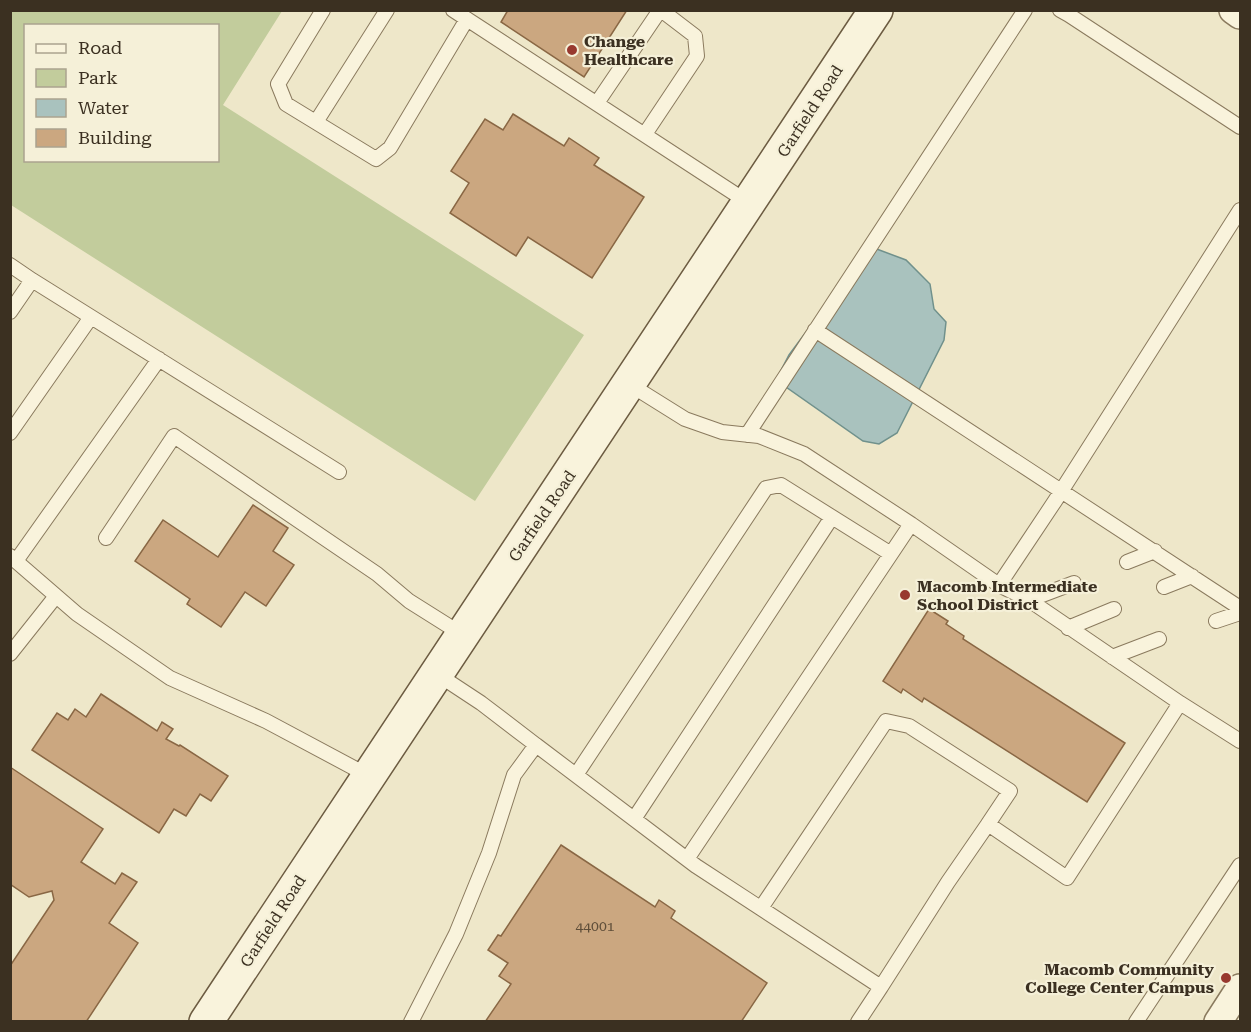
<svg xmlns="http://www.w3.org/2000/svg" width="1251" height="1032" font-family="'Roboto Serif',serif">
	<rect width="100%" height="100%" fill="#eee7c9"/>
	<path fill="#c2cc9c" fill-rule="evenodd" d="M10 11H282L223 105 584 335 475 501 11 205ZM26 26H218V160H26Z"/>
	<path fill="#a9c2be" stroke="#70918c" stroke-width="1.5" d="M874 248 906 260 930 284 934 309 946 322 944 340 897 433 879 444 863 441 776 380 789 355 855 266Z"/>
	<path fill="#cba780" stroke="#896744" stroke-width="1.5" d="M508 10H627L584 77 501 22Z
		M513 114 564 146 569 138 599 158 594 165 644 197 592 278 528 237 516 256 450 213 469 183 451 171 485 119 503 130Z
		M253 505 288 528 273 551 294 565 266 606 245 592 221 627 187 604 190 599 135 561 163 520 218 557Z
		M929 609 948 621 946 624 964 636 963 639 1125 743 1087 802 924 698 922 702 903 689 901 693 883 681Z
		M101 694 157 731 162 722 173 729 166 739 179 746 180 745 228 776 211 801 200 794 186 816 174 809 159 833 32 750 57 713 68 720 75 709 86 717Z
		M10 767 103 829 81 862 115 884 122 873 137 882 109 923 138 943 86 1022H10V966L54 900 52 891 29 897 10 884Z
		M561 845 655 907 659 900 675 911 671 918 767 983 741 1022H485L511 984 499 976 508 963 488 950 498 935 501 936Z"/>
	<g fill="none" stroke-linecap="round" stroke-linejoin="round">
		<defs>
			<path id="service" d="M323 10 278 84 286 104 376 159 390 148 467 19
				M453 10 749 203
				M1060 10 1069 15 1240 127
				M597 103 660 10
				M316 122 387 10
				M645 134 697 56 695 36 661 10
				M10 265 32 280
				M10 312 32 280 339 472
				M815 330 1240 608
				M629 384 685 419 722 432 759 436 804 454 911 524 999 585 1029 600 1180 703 1240 741
				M10 433 91 317
				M747 435 1025 10
				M106 538 174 436 377 574 409 601 463 635
				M10 556 77 614 170 678 266 721 369 776
				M16 561 159 359
				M1127 562 1155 551
				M999 585 1055 501 1240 210
				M1164 587 1192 576
				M1029 600 1074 583
				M1216 621 1240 613
				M1068 628 1114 609
				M10 654 56 596
				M1112 657 1159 639
				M437 674 481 703 536 745
				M576 775 766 488 781 485 891 554
				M634 819 832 517
				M687 859 911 524
				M761 908 886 721 909 726 1010 791 988 824
				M881 987 948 882 988 824 1067 878 1180 703
				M411 1022 456 934 489 853 514 775 536 745 696 866 881 987 858 1022
				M1136 1022 1240 865"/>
			<path id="minor" d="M1233 10 1240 15
				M1218 1022 1240 988"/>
			<path id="secondary" d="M206 1022 876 10"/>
		</defs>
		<use href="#service" stroke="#8a7a5e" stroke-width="16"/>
		<use href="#minor" stroke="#8a7a5e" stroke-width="30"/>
		<use href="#secondary" stroke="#6c5b41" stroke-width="36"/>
		<use href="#service" stroke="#f9f3dc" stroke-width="14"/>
		<use href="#minor" stroke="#f9f3dc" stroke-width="27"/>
		<use href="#secondary" stroke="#f9f3dc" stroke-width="33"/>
	</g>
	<g fill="#98392f" stroke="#f5f0d8" stroke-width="2">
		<circle cx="572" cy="50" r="6"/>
		<circle cx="905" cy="595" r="6"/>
		<circle cx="1226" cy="978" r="6"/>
	</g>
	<g text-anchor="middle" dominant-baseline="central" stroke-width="4.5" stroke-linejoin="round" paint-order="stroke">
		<g font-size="14" fill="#5f4e39">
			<text x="595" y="926">44001</text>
		</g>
		<g font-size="16" font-weight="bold" fill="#3b3021" stroke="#f5f0d8" text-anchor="start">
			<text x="584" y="41">Change<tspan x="584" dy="18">Healthcare</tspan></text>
			<text x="917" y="586">Macomb Intermediate<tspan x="917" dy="18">School District</tspan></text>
			<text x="1214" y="969" text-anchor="end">Macomb Community<tspan x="1214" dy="18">College Center Campus</tspan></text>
		</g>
		<g font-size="16" fill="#3b3021" stroke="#f5f0d8">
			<text transform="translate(810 111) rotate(-57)">Garfield Road</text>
			<text transform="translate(542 516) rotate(-56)">Garfield Road</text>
			<text transform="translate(273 921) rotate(-57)">Garfield Road</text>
		</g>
	</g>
	<rect width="1251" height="1032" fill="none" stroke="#3b3021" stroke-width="24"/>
	<rect x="24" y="24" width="195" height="138" fill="#f5f0d8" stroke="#aba38f" stroke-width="1.5"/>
	<rect x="36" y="44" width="30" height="9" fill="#f9f3dc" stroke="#aba38f" stroke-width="1.5"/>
	<text x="78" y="54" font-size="18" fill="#3b3021">Road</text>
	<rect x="36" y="69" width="30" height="18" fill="#c2cc9c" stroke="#aba38f" stroke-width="1.5"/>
	<text x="78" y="84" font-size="18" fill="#3b3021">Park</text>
	<rect x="36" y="99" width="30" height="18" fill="#a9c2be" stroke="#aba38f" stroke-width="1.5"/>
	<text x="78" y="114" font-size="18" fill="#3b3021">Water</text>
	<rect x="36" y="129" width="30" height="18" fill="#cba780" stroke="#aba38f" stroke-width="1.5"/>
	<text x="78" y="144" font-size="18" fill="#3b3021">Building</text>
</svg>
